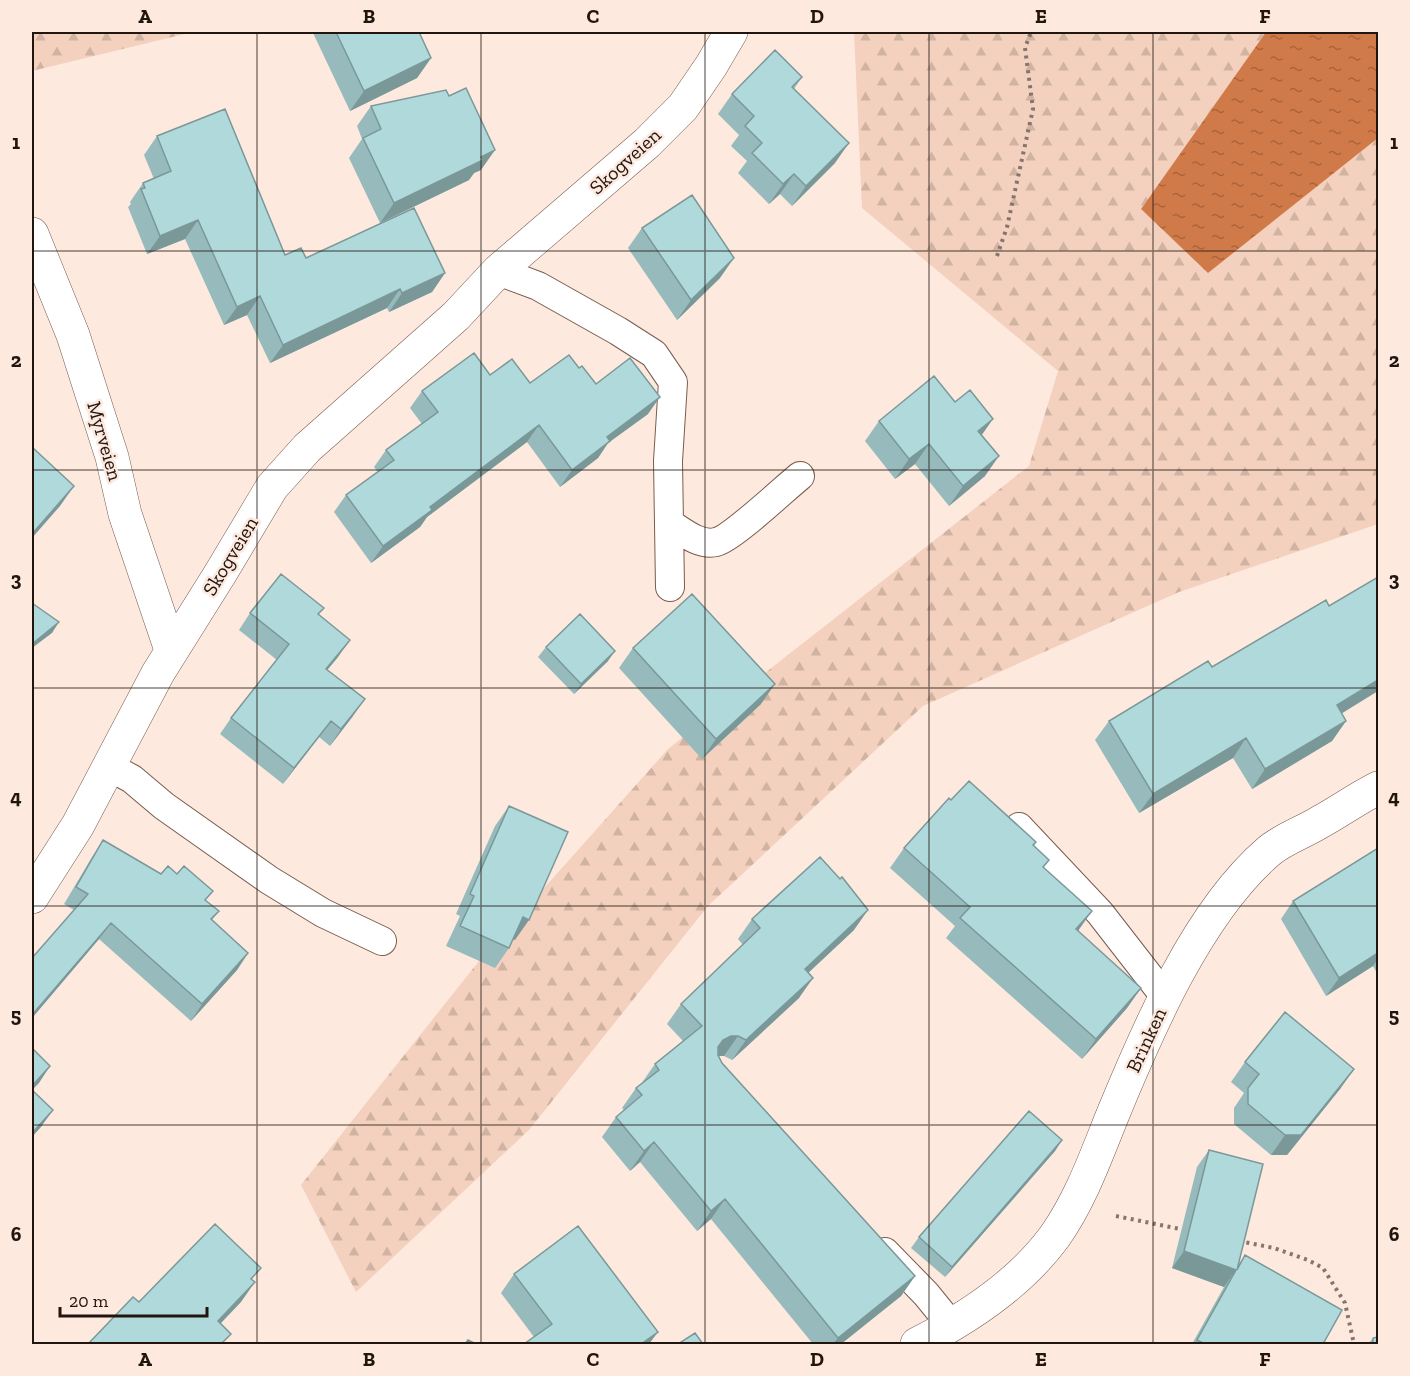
<svg xmlns="http://www.w3.org/2000/svg" width="1410" height="1376" font-family="'Zilla Slab',serif">
	<defs>
		<pattern id="forest-firs" width="22" height="20" patternUnits="userSpaceOnUse" patternTransform="scale(1.5)"><rect width="22" height="20" fill="#f4d1be"/><path d="M5 1l3.5 6h-7zM16 11l3.5 6h-7z" fill="#d1b3a2"/></pattern>
		<pattern id="water-ripples" width="26" height="14" patternUnits="userSpaceOnUse" patternTransform="scale(1.5)"><rect width="26" height="14" fill="#d17a49"/><path d="M2 4q2-2 4 0t4 0M15 11q2-2 4 0t4 0" fill="none" stroke="#a9633b"/></pattern>
	</defs>
	<rect width="100%" height="100%" fill="#fde9de"/>
	<path fill="url(#forest-firs)" d="M32 32H193L32 71Z
		M854 32H1266L1141 209 1208 272 1378 138V524L1179 592 923 706 708 906 529 1130 356 1292 301 1185 479 961 668 749 1029 466 1058 371 862 208Z"/>
	<path fill="url(#water-ripples)" d="M1266 32H1378V138L1208 273 1141 209Z"/>
	<g fill="none" stroke-linecap="round" stroke-linejoin="round">
		<defs>
			<path id="service" d="M498 271 538 286 618 331 654 354 673 382 668 461 670 587
				M669 523C682 531 699 546 716 542 731 539 784 489 800 476
				M110 767 132 779 164 806 269 880 323 913 382 941
				M1019 827 1100 913 1166 998
				M885 1252 926 1294 952 1326"/>
			<path id="minor" d="M32 234 73 335 112 457 125 514 171 650
				M32 897 78 825 158 673 220 574 272 487 307 448 456 316 498 271 647 143 683 107 711 66 731 32
				M917 1344C968 1318 1020 1284 1055 1236 1081 1199 1096 1156 1113 1114 1148 1029 1198 912 1269 851 1283 839 1304 832 1320 822 1340 811 1358 798 1378 788"/>
		</defs>
		<use href="#service" stroke="#795d4e" stroke-width="30"/>
		<use href="#minor" stroke="#795d4e" stroke-width="34"/>
		<path stroke="#84756d" stroke-width="4" stroke-dasharray="3 4.5" stroke-linecap="butt" d="M997 256 1007 227 1033 109 1025 48 1031 32
			M1116 1216 1185 1230
			M1239 1241 1274 1248 1308 1260 1323 1268 1345 1303 1354 1344"/>
		<use href="#service" stroke="#fff" stroke-width="28"/>
		<use href="#minor" stroke="#fff" stroke-width="33"/>
	</g>
	<path fill="#97bbbc" d="M314 32H419L431 58 417 78 350 111 313 33Z
		M802 77 794 89 835 163 792 206 780 194 769 204 738 173 747 161 731 146 739 135 718 114 732 94Z
		M371 106 481 170 474 173 469 180 380 223 349 158 362 139 357 126Z
		M157 136 285 255 445 273 432 292 389 312 387 308 270 363 247 315 224 325 185 239 147 254 128 207 131 204 130 202 143 183 154 179 144 155Z
		M642 228 720 278 677 320 628 248Z
		M579 368 596 384 648 414 608 443 598 458 560 487 527 442 427 517 420 527 371 563 334 512 346 495 378 472 374 467 386 450 422 424 410 408 422 391 490 375 530 383Z
		M879 421 982 435 985 476 949 506 915 464 895 479 865 441Z
		M250 613 319 615 338 657 327 670 353 716 330 746 319 737 283 784 220 734 231 718 277 660 239 630Z
		M546 647 608 661 574 694 538 657Z
		M633 648 761 704 702 759 619 668Z
		M1212 667 1341 714 1346 721 1332 741 1252 789 1233 758 1139 813 1095 740 1109 721Z
		M951 800 1036 842 1034 846 1049 860 1043 868 1077 931 1141 988 1127 1008 1082 1059 946 938 955 926 890 868 904 848Z
		M509 806 515 940 513 939 509 948 495 968 446 946 460 916 456 914 495 826Z
		M103 840 206 901 219 911 212 920 248 953 237 970 191 1021 99 939 32 1018V958L74 910 64 904 92 857Z
		M1378 848V975L1373 966 1326 996 1281 919 1293 901Z
		M752 919 854 930 808 973 799 998 732 1060 724 1056H718L722 1063 915 1276 901 1296 841 1344H813L711 1219 697 1231 640 1162 630 1171 602 1137 616 1117 624 1110 622 1108 636 1088 641 1084 655 1064 683 1041 667 1024 681 1004 743 945 738 939Z
		M1245 1062 1354 1069 1340 1089 1287 1155H1271L1234 1124V1108L1244 1093 1231 1082Z
		M1062 1140 1055 1151 945 1277 911 1248 919 1237Z
		M1209 1150 1238 1265 1245 1255 1323 1344H1192L1224 1287 1172 1268 1197 1167Z
		M514 1274 649 1344 534 1337 501 1293Z
		M1373 1338 1378 1344H1368Z"/>
	<path fill="#7b9899" d="M431 58 417 78 350 111 364 91Z
		M849 143 835 163 792 206 806 186Z
		M495 150 481 170 474 173 469 180 380 223 394 203Z
		M794 174 780 194 769 204 783 184Z
		M198 220 185 239 147 254 160 236Z
		M734 258 720 278 677 320 691 300Z
		M445 273 432 292 389 312 402 293Z
		M400 289 387 308 270 363 283 345Z
		M260 296 247 315 224 325 237 307Z
		M660 397 648 414 608 443 598 458 560 487 572 470 607 437Z
		M993 419 979 439 978 431Z
		M539 425 527 442 427 517 420 527 371 563 383 546 430 507Z
		M929 444 915 464 895 479 909 459Z
		M999 456 985 476 949 506 963 486Z
		M74 486 60 506 32 538V534Z
		M59 622 52 633 32 648V644Z
		M350 640 338 657 314 686 326 669Z
		M615 651 608 661 574 694 581 684Z
		M1378 680V691L1323 725 1337 705Z
		M775 684 761 704 702 759 716 739Z
		M365 699 353 716 330 746 341 729Z
		M331 721 319 737 283 784 294 768Z
		M1346 721 1332 741 1252 789 1265 769Z
		M1246 738 1233 758 1139 813 1153 794Z
		M868 910 854 930 791 989 805 969Z
		M1092 911 1078 931 1076 929Z
		M523 917 529 920 515 940 509 937Z
		M111 923 99 939 32 1018V1015Z
		M248 953 237 970 191 1021 202 1004Z
		M1378 953V959L1373 966 1326 996 1339 978Z
		M813 978 799 998 732 1060 746 1040Z
		M1141 988 1127 1008 1082 1059 1096 1039Z
		M731 1036H738L724 1056H717L709 1060 723 1040Z
		M50 1066 39 1083 32 1090V1086Z
		M1354 1069 1340 1089 1287 1155H1271L1285 1135Z
		M53 1110 41 1127 32 1137V1133Z
		M1062 1140 1055 1151 945 1277 952 1267Z
		M654 1142 640 1162 630 1171 644 1151Z
		M725 1199 711 1219 697 1231 711 1211Z
		M1184 1251 1236 1270 1224 1287 1172 1268Z
		M915 1276 901 1296 841 1344H833L838 1338Z
		M255 1282 241 1302 204 1341 218 1321Z
		M658 1332 649 1344H641Z"/>
	<path fill="#b0d9db" stroke="#7b9899" stroke-width="1.5" d="M336 32H419L431 58 364 91Z
		M775 50 802 77 792 87 849 143 806 186 794 174 783 184 752 153 762 143 745 126 754 116 732 94Z
		M466 88 495 150 481 157 483 160 394 203 363 138 381 129 371 106 446 90 449 96Z
		M225 109 285 255 301 248 306 258 414 208 445 273 402 293 400 289 283 345 260 296 237 307 198 220 160 236 141 189 145 188 143 183 171 171 157 136Z
		M692 195 734 258 691 300 642 228Z
		M474 353 490 375 512 359 530 383 569 355 579 368 582 366 596 384 630 358 660 397 607 437 610 441 572 470 539 425 430 507 432 510 383 546 346 495 394 460 386 450 438 412 422 391Z
		M934 376 955 402 970 390 993 419 978 431 999 456 963 486 929 444 909 459 879 421Z
		M32 447 74 486 32 534Z
		M281 574 324 608 318 614 350 640 326 669 365 699 341 729 331 721 294 768 231 718 289 644 250 613Z
		M1378 577V680L1337 705 1346 721 1265 769 1246 738 1153 794 1109 721 1208 661 1212 667 1326 600 1329 606Z
		M692 594 775 684 716 739 633 648Z
		M32 603 59 622 32 644Z
		M580 614 615 651 581 684 546 647Z
		M969 781 1036 842 1033 845 1049 860 1043 867 1092 911 1076 929 1141 988 1096 1039 960 918 970 907 904 848 949 798 951 800Z
		M509 806 568 832 529 920 523 917 509 948 460 926 474 896 470 894Z
		M103 840 161 874 168 866 177 874 184 866 213 891 205 900 219 911 211 919 248 953 202 1004 111 923 32 1015V958L88 894 76 887Z
		M1378 848V953L1339 978 1293 901Z
		M820 857 840 879 842 877 868 910 805 969 813 978 746 1040 738 1036H731L723 1040 718 1047V1055L722 1063 915 1276 838 1338 725 1199 711 1211 654 1142 644 1151 616 1117 642 1095 636 1088 659 1070 655 1064 702 1026 681 1004 760 928 752 919Z
		M1285 1012 1354 1069 1301 1135H1285L1248 1104V1088L1259 1074 1245 1062Z
		M32 1048 50 1066 32 1086Z
		M32 1090 53 1110 32 1133Z
		M1029 1111 1062 1140 952 1267 919 1237Z
		M1209 1150 1263 1164 1237 1270 1245 1255 1342 1310 1323 1344H1205L1197 1340 1236 1270 1184 1251Z
		M215 1224 261 1268 251 1279 255 1282 218 1321 231 1334 221 1344H88L133 1297 139 1302Z
		M578 1226 658 1332 641 1344H524L552 1324 514 1274Z
		M695 1333 703 1344H678Z
		M1378 1337V1344H1373V1338Z
		M468 1340 476 1344H465Z"/>
	<path fill="none" stroke="#20150f" stroke-width="1.5" stroke-opacity="0.55" d="M257 32V1344M481 32V1344M705 32V1344M929 32V1344M1153 32V1344M32 251H1378M32 470H1378M32 688H1378M32 906H1378M32 1125H1378"/>
	<g text-anchor="middle" dominant-baseline="central" stroke-width="5" stroke-linejoin="round" paint-order="stroke">
		<g font-size="20" fill="#20150f" stroke="#fde9de">
			<text transform="translate(625 161) rotate(-42)">Skogveien</text>
			<text transform="translate(105 441) rotate(74)">Myrveien</text>
			<text transform="translate(230 556) rotate(-59)">Skogveien</text>
			<text transform="translate(1146 1040) rotate(-65)">Brinken</text>
		</g>
	</g>
	<rect width="1410" height="1376" fill="none" stroke="#fde9de" stroke-width="66"/>
	<path d="M60 1307v9h147v-9" fill="none" stroke="#20150f" stroke-width="3"/>
	<text x="69" y="1307" font-size="18" fill="#20150f" stroke="#fde9de" stroke-width="4.5" paint-order="stroke">20 m</text>
	<rect x="33" y="33" width="1344" height="1310" fill="none" stroke="#20150f" stroke-width="2"/>
	<g font-size="20" text-anchor="middle" font-weight="bold" fill="#20150f">
		<text x="145" y="23">A</text>
		<text x="369" y="23">B</text>
		<text x="593" y="23">C</text>
		<text x="817" y="23">D</text>
		<text x="1041" y="23">E</text>
		<text x="1265" y="23">F</text>
		<text x="16" y="149">1</text>
		<text x="1394" y="149">1</text>
		<text x="16" y="367">2</text>
		<text x="1394" y="367">2</text>
		<text x="16" y="586">3</text>
		<text x="1394" y="586">3</text>
		<text x="16" y="804">4</text>
		<text x="1394" y="804">4</text>
		<text x="16" y="1022">5</text>
		<text x="1394" y="1022">5</text>
		<text x="16" y="1241">6</text>
		<text x="1394" y="1241">6</text>
		<text x="145" y="1366">A</text>
		<text x="369" y="1366">B</text>
		<text x="593" y="1366">C</text>
		<text x="817" y="1366">D</text>
		<text x="1041" y="1366">E</text>
		<text x="1265" y="1366">F</text>
	</g>
</svg>
